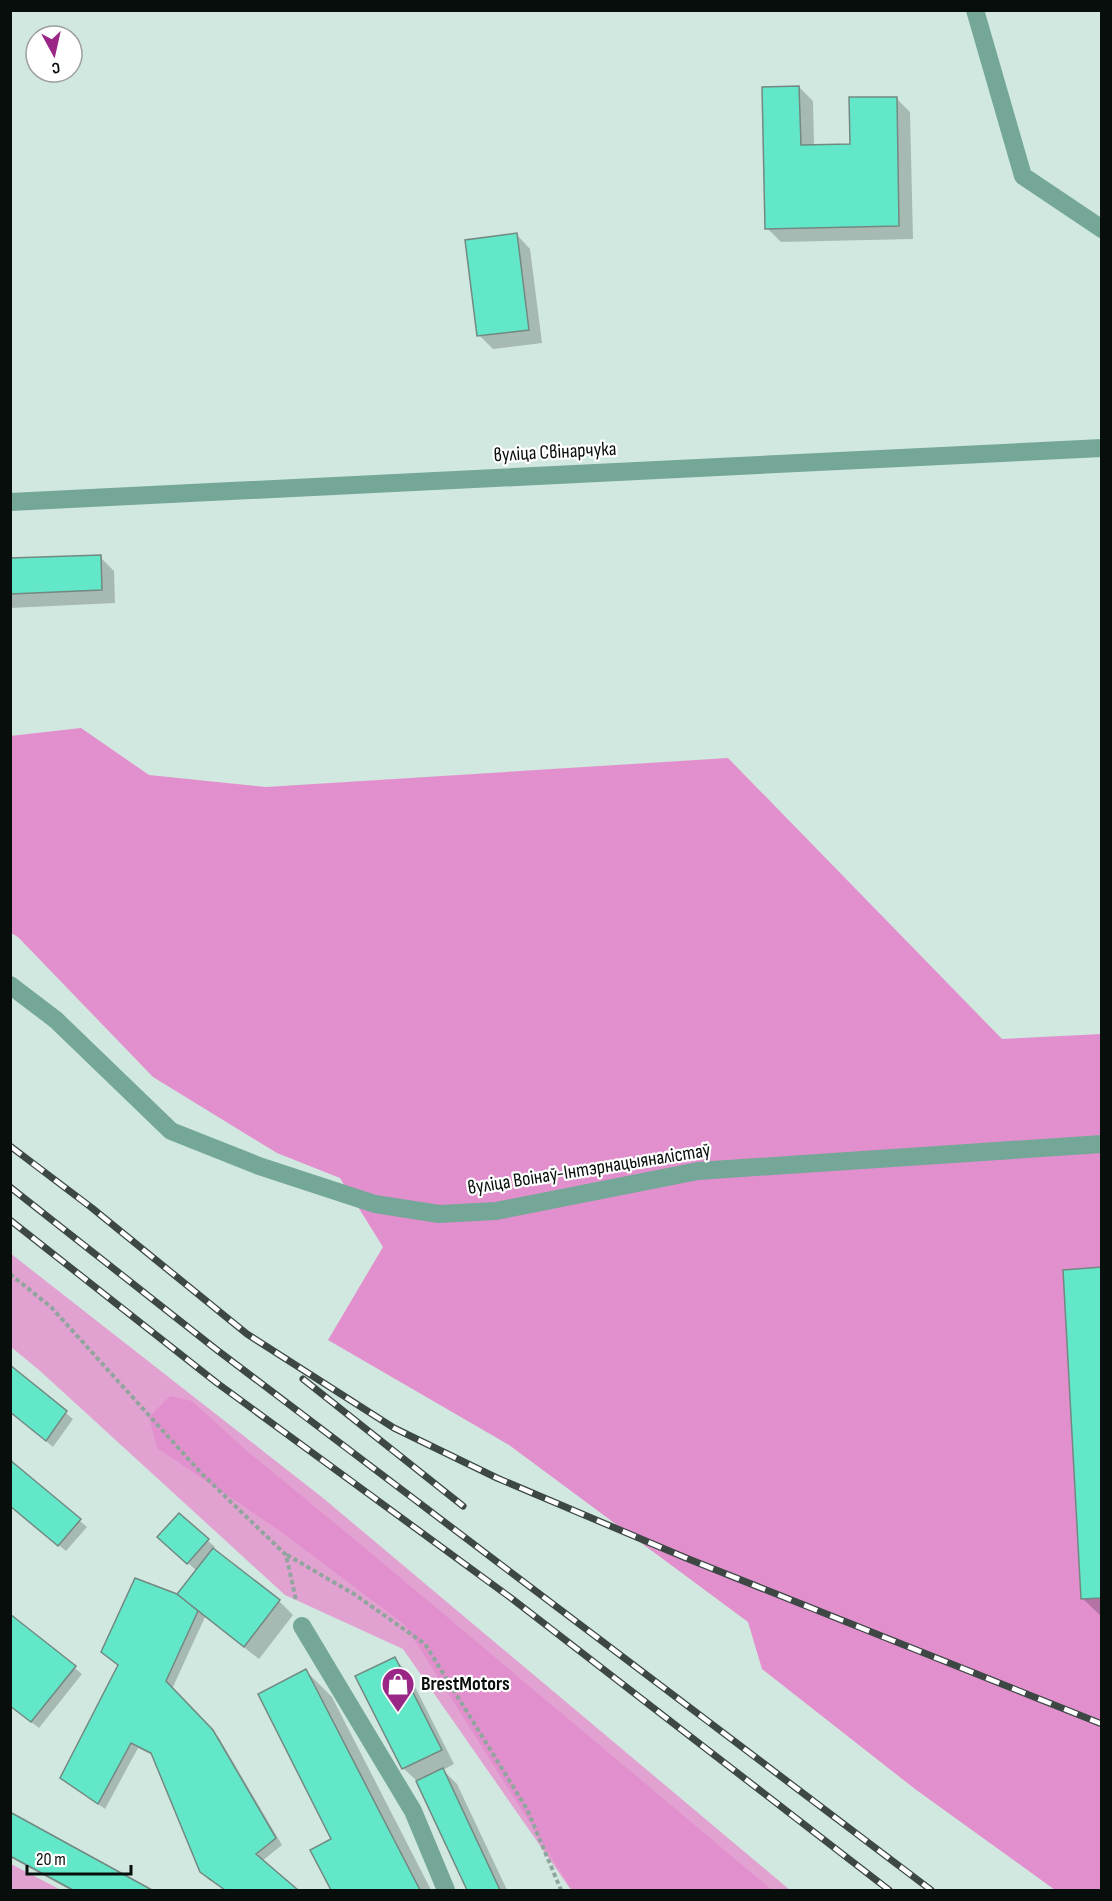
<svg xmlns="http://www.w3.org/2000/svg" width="1112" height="1901" font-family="'Sofia Sans Condensed',sans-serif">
	<rect width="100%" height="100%" fill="#d1e8e0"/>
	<path fill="#e2a2d1" d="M10 1253 323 1498 790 1890H571L403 1649 285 1595 39 1370 11 1347Z
		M10 1864H11L61 1890H11Z"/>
	<path fill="#e290cd" d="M81 728 149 775 266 787 728 758 1002 1039 1101 1034V1267L1063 1270 1081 1598H1101V1890H1055L915 1789 762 1669 748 1622 509 1445 328 1340 383 1247 340 1178 277 1153 153 1077 18 937 11 933 10 736Z
		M170 1396 192 1401 246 1450 365 1548 772 1890H572L405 1625 280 1531 157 1448 149 1417Z"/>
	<path fill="#0003" d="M799 87 813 101 814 146 851 145 896 98 910 112 913 239 781 242 767 228Z
		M517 235 530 249 542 343 493 349 479 335Z
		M100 557 114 571 115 603 10 608V560Z
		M1102 1269V1617L1082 1598Z
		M10 1367 73 1419 53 1447 10 1411Z
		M10 1462 87 1527 66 1551 10 1505Z
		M179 1515 215 1547 213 1549 279 1601 293 1615 259 1659 205 1617 172 1689 219 1738 282 1845 262 1861 295 1890H225L208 1879 201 1871 154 1756 138 1748 105 1809 62 1778 119 1666 102 1652 177 1596 197 1571 166 1544Z
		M10 1616 82 1674 39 1728 10 1706Z
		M395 1659 408 1673 454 1764 443 1770 457 1784 507 1890H469L418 1782 403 1768 357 1677Z
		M306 1671 332 1697 431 1890H333L312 1850 333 1839Z
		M10 1814 149 1890H70L10 1857Z"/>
	<path fill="#62e8c8" stroke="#738882" stroke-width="1.5" d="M799 86 801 145 850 144 849 97H897L899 226 765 229 762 87Z
		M517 233 529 330 477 336 465 240Z
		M101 555 102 590 10 594V558Z
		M1102 1267V1598L1081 1599 1063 1270Z
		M10 1365 67 1411 46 1441 10 1412Z
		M10 1460 81 1519 58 1546 10 1506Z
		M179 1513 209 1539 187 1564 157 1537Z
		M213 1548 280 1600 244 1647 177 1594Z
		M135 1578 177 1594 198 1611 166 1681 213 1730 276 1838 256 1854 298 1890H225L200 1872 151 1753 131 1743 98 1804 60 1778 118 1665 101 1652Z
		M10 1614 76 1666 31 1722 10 1706Z
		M395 1657 442 1750 402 1769 355 1676Z
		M306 1669 420 1890H331L310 1850 331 1839 258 1694Z
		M443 1768 500 1890H467L416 1781Z
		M10 1812 152 1890H73L10 1856Z"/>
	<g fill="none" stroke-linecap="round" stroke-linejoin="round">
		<path stroke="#92a49e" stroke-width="4" stroke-dasharray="4.5 3" stroke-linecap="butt" d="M10 1274 51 1307 202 1474 286 1555 296 1600
			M287 1555 354 1594 425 1644 527 1809 561 1890"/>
		<path stroke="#75a799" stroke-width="18" d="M975 10 1023 176 1102 229
			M10 502 1102 448
			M10 985 56 1020 171 1131 259 1166 375 1204 439 1214 496 1211 698 1171 1102 1144
			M302 1626 413 1811 446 1890"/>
		<defs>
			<path id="rail" d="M10 1146 92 1208 247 1334 394 1428 497 1478 686 1558 1102 1724
				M10 1187 217 1350 931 1890
				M10 1220 217 1383 511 1598 889 1890
				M303 1379 463 1506"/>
		</defs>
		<use href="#rail" stroke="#3d4844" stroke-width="7"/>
		<use href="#rail" stroke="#fff" stroke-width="4.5" stroke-dasharray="14" stroke-linecap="butt"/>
	</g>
	<defs>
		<symbol id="shop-pin" viewBox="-11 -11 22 30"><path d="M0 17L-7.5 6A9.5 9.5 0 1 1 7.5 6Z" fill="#9a2785" stroke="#fff"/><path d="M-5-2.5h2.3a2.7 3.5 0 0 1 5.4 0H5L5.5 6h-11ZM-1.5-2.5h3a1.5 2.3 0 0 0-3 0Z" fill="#fff"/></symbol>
	</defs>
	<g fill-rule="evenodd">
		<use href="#shop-pin" x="379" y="1665" width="38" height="52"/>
	</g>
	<g text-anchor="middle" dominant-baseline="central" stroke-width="4.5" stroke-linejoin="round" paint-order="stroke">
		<g font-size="20" fill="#070e0c" stroke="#fff">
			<text transform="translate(555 452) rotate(-3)">вуліца Свінарчука</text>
			<text transform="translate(589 1169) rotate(-9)">вуліца Воінаў-Інтэрнацыяналістаў</text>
		</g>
		<g font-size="20" font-weight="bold" fill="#070e0c" stroke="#fff" text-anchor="start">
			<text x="421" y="1684">BrestMotors</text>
		</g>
	</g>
	<rect width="1112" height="1901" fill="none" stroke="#070e0c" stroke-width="24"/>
	<g transform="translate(54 54) rotate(172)"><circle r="28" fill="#ffffff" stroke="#9c9f9e" stroke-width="1.5"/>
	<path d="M0-4.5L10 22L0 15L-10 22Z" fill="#9a2785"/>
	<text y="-9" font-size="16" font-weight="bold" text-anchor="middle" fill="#070e0c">С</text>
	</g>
	<path d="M27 1865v9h104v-9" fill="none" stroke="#070e0c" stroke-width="3"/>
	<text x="36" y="1865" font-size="18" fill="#070e0c" stroke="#ffffff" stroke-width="4.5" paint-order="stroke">20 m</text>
</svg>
